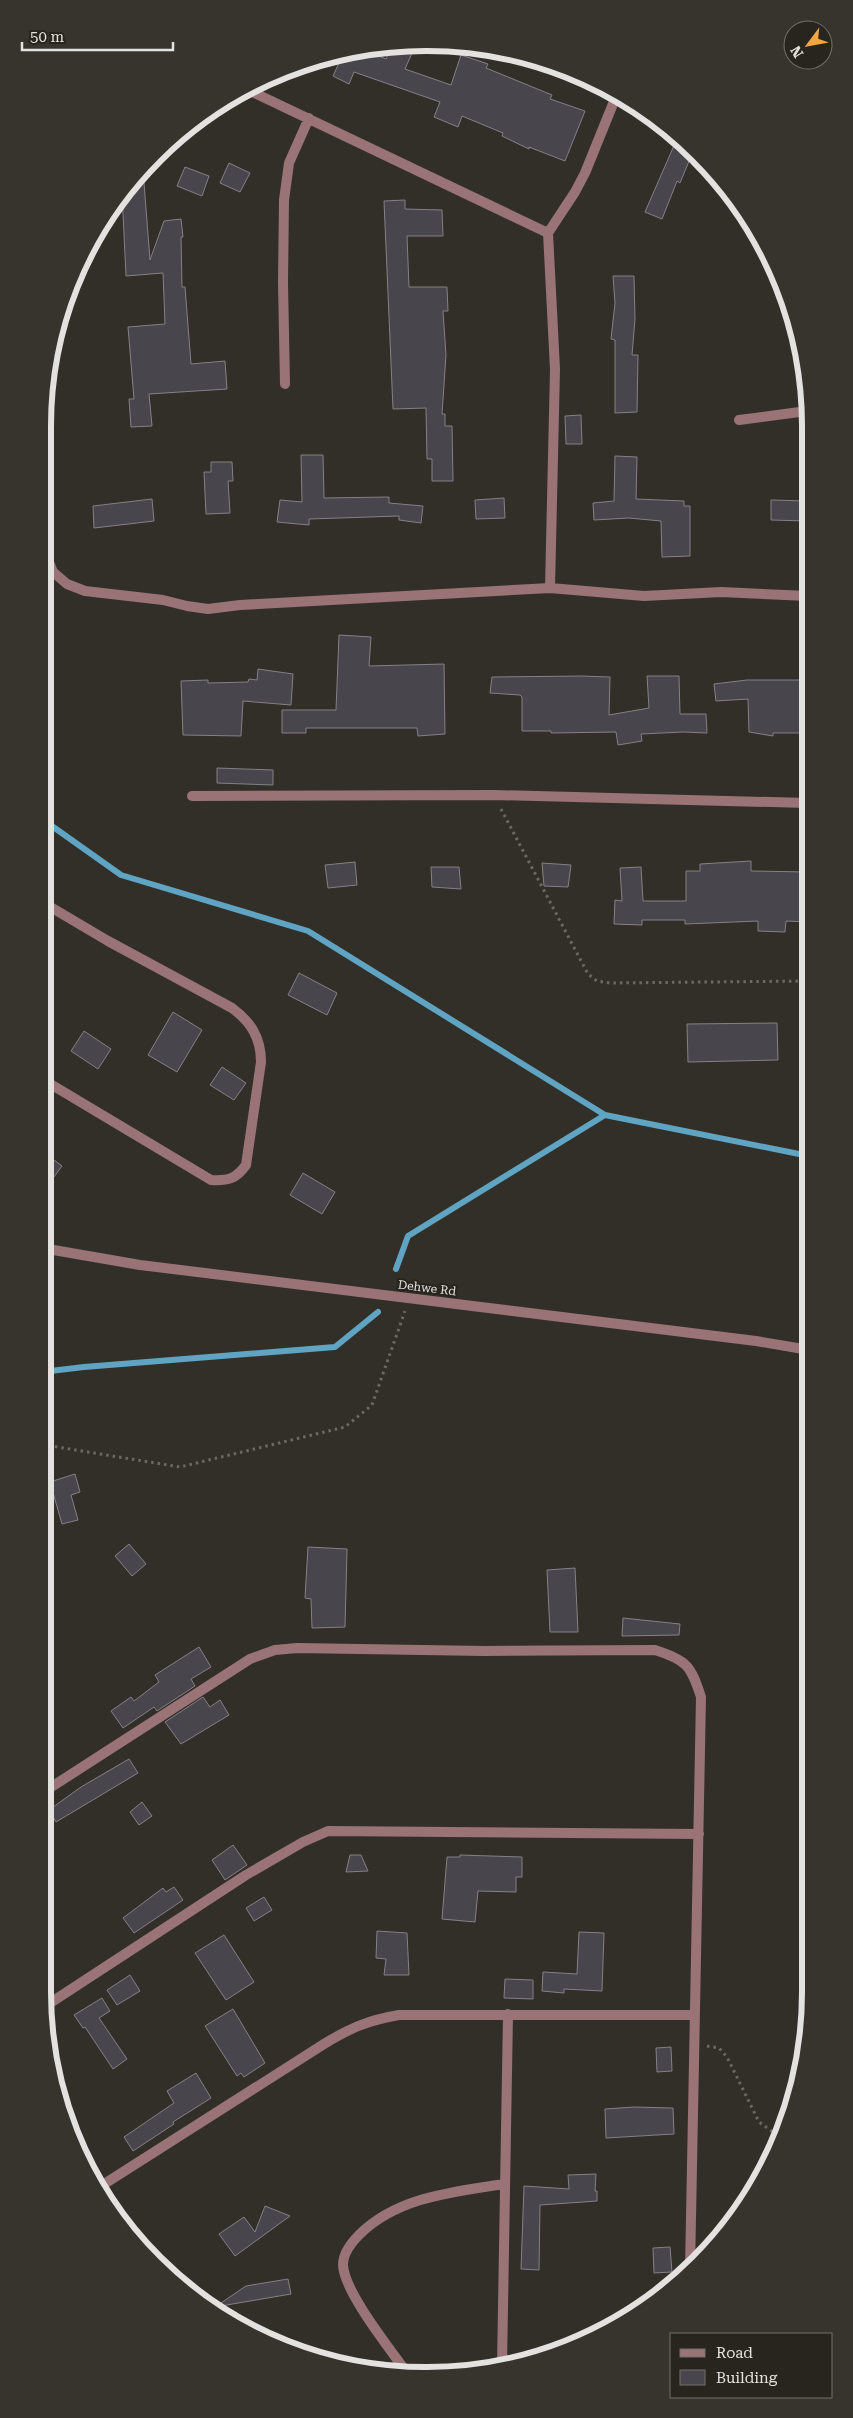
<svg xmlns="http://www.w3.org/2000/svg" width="853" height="2418" font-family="'Roboto Serif',serif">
	<rect width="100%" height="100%" fill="#322f29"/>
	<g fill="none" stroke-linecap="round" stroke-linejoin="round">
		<path stroke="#60a4c3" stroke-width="6" d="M42 819 121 875 308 931 605 1115 809 1156
			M396 1269 408 1236 605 1115
			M42 1372 84 1367 335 1347 378 1312"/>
	</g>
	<path fill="#49454c" stroke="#848087" d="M416 44 405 69 451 85 461 55 488 64 486 68 552 95 550 99 585 111 565 161 529 147V149L502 136 503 133 462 116 458 127 434 117 440 102 354 72 349 84 333 76 343 54 362 49 386 59 392 45Z
		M676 141 692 154 680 183 677 181 662 219 645 212Z
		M229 163 250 173 240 192 220 183Z
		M185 167 209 176 202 196 177 186Z
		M143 170 150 260 164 221 181 219 183 237H181L182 287H185L191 364 225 361 227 389 149 394 152 426 131 427 129 399H134L128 327 165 324 163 273 126 276 122 193Z
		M405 200V209L442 210 443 236H407L409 287H447L448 311H443L446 355 442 414H445V426H452L453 481H432V459H427L426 408 393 409 384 201Z
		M613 276H634L635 319 632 355H638L637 412 615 413V340L611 339 615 303Z
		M581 415 582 444H566L565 416Z
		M301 455H323L324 498 389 497V503L423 506 421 523 399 520V516L309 519V525L277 522 280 500 302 502Z
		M615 456 637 457 636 499 684 501V506H690V556L662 557 661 521 629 518 594 520 593 503 614 501Z
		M211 462H232L233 481H228L230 513 206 514 204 472H211Z
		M504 498 505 518 476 519 475 500Z
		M152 499 154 521 94 528 93 506Z
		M771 500 807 501V521L771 520Z
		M339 635 371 637 369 666 444 664 445 734 418 736 417 728H306V733H282V710H336Z
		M258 669 293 674 291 705 243 701 241 736 183 735 181 681 208 680V683L248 682 249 679 257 680Z
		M582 676 610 677 609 715 649 708 647 676H679L680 714H706L707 733 683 732 641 734 642 741 618 745 616 732 551 733V731H522V697L520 695 490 693 492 677Z
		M747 680H807V733H773V736L749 732 748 699 716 701 714 684Z
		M217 768 273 770V785L217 783Z
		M751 861V871L808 872V922L786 921 785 932 758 931V921L685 924V920H642V925L614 924 615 900 622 901 620 868 641 867 643 901H686V871H700V864Z
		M355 862 357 885 328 888 325 865Z
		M542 863 571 865 568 887 544 886Z
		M431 867H459L461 889 432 887Z
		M299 973 337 993 327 1015 288 995Z
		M173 1012 202 1030 177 1072 148 1055Z
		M777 1023 778 1060 688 1062 687 1024Z
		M84 1031 111 1049 98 1069 71 1051Z
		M222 1067 246 1083 234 1100 210 1085Z
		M42 1151 62 1166 42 1193Z
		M303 1173 335 1192 322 1214 290 1195Z
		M75 1474 80 1492 71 1495 78 1520 62 1524 50 1482Z
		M129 1544 146 1564 132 1576 115 1556Z
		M308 1547 347 1549 345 1627 312 1628 311 1599 305 1598Z
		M575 1568 578 1632H550L547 1570Z
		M623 1618 680 1624 679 1635 622 1636Z
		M199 1647 211 1667 191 1679 195 1686 157 1711 154 1707 123 1728 111 1711 131 1697 134 1701 159 1682 155 1675Z
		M203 1697 210 1707 220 1700 229 1715 181 1744 165 1722Z
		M129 1759 138 1773 56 1822 49 1810 81 1787Z
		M142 1802 152 1816 139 1825 130 1812Z
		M233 1845 247 1865 225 1880 212 1860Z
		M350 1855H361L368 1871 346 1872Z
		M460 1855 522 1857V1877H516V1892L478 1891 475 1922 442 1919 447 1857H460Z
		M174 1887 183 1900 134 1933 123 1918 163 1888 166 1892Z
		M264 1897 272 1910 254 1921 246 1908Z
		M377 1931 407 1933 409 1975H384L386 1959 376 1958Z
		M579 1932 604 1933 602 1991 564 1989V1993L542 1991 543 1972 577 1974Z
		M224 1935 254 1982 226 2000 195 1953Z
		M130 1975 140 1991 117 2005 107 1990Z
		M505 1979 533 1980V1999L504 1998Z
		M102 1998 110 2011 99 2018 127 2059 113 2069 85 2027 83 2028 74 2015Z
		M233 2009 265 2063 244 2077 241 2073 237 2076 205 2026Z
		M671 2047 672 2071 657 2072 656 2048Z
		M196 2073 211 2098 173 2122 174 2124 133 2151 124 2137 174 2103 167 2091Z
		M634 2107 673 2108 674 2134 606 2138 605 2109Z
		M596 2174 595 2191H597V2201L540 2205 539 2270 521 2269 524 2186 569 2189 568 2175Z
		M265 2206 290 2216 235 2256 219 2234 244 2217 255 2232Z
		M670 2247 672 2272 654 2273 653 2248Z
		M288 2279 291 2294 215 2307 246 2286Z"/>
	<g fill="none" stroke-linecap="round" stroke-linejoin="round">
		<path stroke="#6c6964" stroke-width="3" stroke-dasharray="2.5 4" stroke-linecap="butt" d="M501 809 588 974 597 981 610 983 808 981
			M42 1447 51 1446 180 1467 345 1427 372 1405 405 1311
			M707 2046 719 2048 727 2057 759 2122 777 2135"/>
		<path stroke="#9a7376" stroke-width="10" d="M739 420 807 411"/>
		<path stroke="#9a7376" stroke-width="10" d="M246 89 548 233
			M285 384 283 283 284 200 289 163 309 118
			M42 500 47 557 53 572 67 584 85 591 163 600 187 606 208 609 240 605 550 588 644 596 721 592 808 596
			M550 588 555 369 548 233 575 192 585 173 617 94
			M192 796 494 795 808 803
			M42 902 108 941 232 1008C251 1022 261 1038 261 1062L246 1165C236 1179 228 1181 211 1180L42 1079
			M42 1793 250 1659 275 1650 297 1648 485 1651 655 1650C687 1660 691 1666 701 1697L690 2270
			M44 2007 246 1875 303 1842 328 1831 699 1834
			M101 2186 324 2044C350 2028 369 2020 399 2015H694
			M502 2366 508 2014
			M407 2373C391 2350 344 2292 343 2265 343 2253 351 2243 359 2235 397 2197 453 2192 504 2184"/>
		<path stroke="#9a7376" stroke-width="10" d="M42 1248 140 1265 756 1341 809 1350"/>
	</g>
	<g text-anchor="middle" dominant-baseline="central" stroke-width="4.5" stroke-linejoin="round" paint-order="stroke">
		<g font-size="12" fill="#e4e2de" stroke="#28251f">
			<text transform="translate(427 1288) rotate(7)">Dehwe Rd</text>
		</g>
	</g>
	<path d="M0 0H853V2418H0ZM426 51H427A375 375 0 0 1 802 426V1992A375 375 0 0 1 427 2367H426A375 375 0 0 1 51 1992V426A375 375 0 0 1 426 51Z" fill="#37342e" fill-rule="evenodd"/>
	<path fill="none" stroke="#e4e2de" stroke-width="6" d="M426 51H427A375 375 0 0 1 802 426V1992A375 375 0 0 1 427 2367H426A375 375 0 0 1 51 1992V426A375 375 0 0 1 426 51Z"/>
	<rect x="670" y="2333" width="162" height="65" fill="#28251f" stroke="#73716b"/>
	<rect x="680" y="2349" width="25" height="8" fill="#9a7376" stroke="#73716b"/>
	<text x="716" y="2358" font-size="15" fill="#e4e2de">Road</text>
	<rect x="680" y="2370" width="25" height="15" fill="#49454c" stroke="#73716b"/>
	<text x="716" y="2383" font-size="15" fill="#e4e2de">Building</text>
	<g transform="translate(808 45) rotate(238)"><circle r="24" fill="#28251f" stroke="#73716b"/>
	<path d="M0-4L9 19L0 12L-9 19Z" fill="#f2a541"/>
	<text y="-8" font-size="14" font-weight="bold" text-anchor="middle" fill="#e4e2de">N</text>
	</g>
	<path d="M22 42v8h151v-8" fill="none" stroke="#e4e2de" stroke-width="2.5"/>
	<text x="30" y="42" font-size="15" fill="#e4e2de" stroke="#28251f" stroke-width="4" paint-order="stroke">50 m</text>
</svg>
